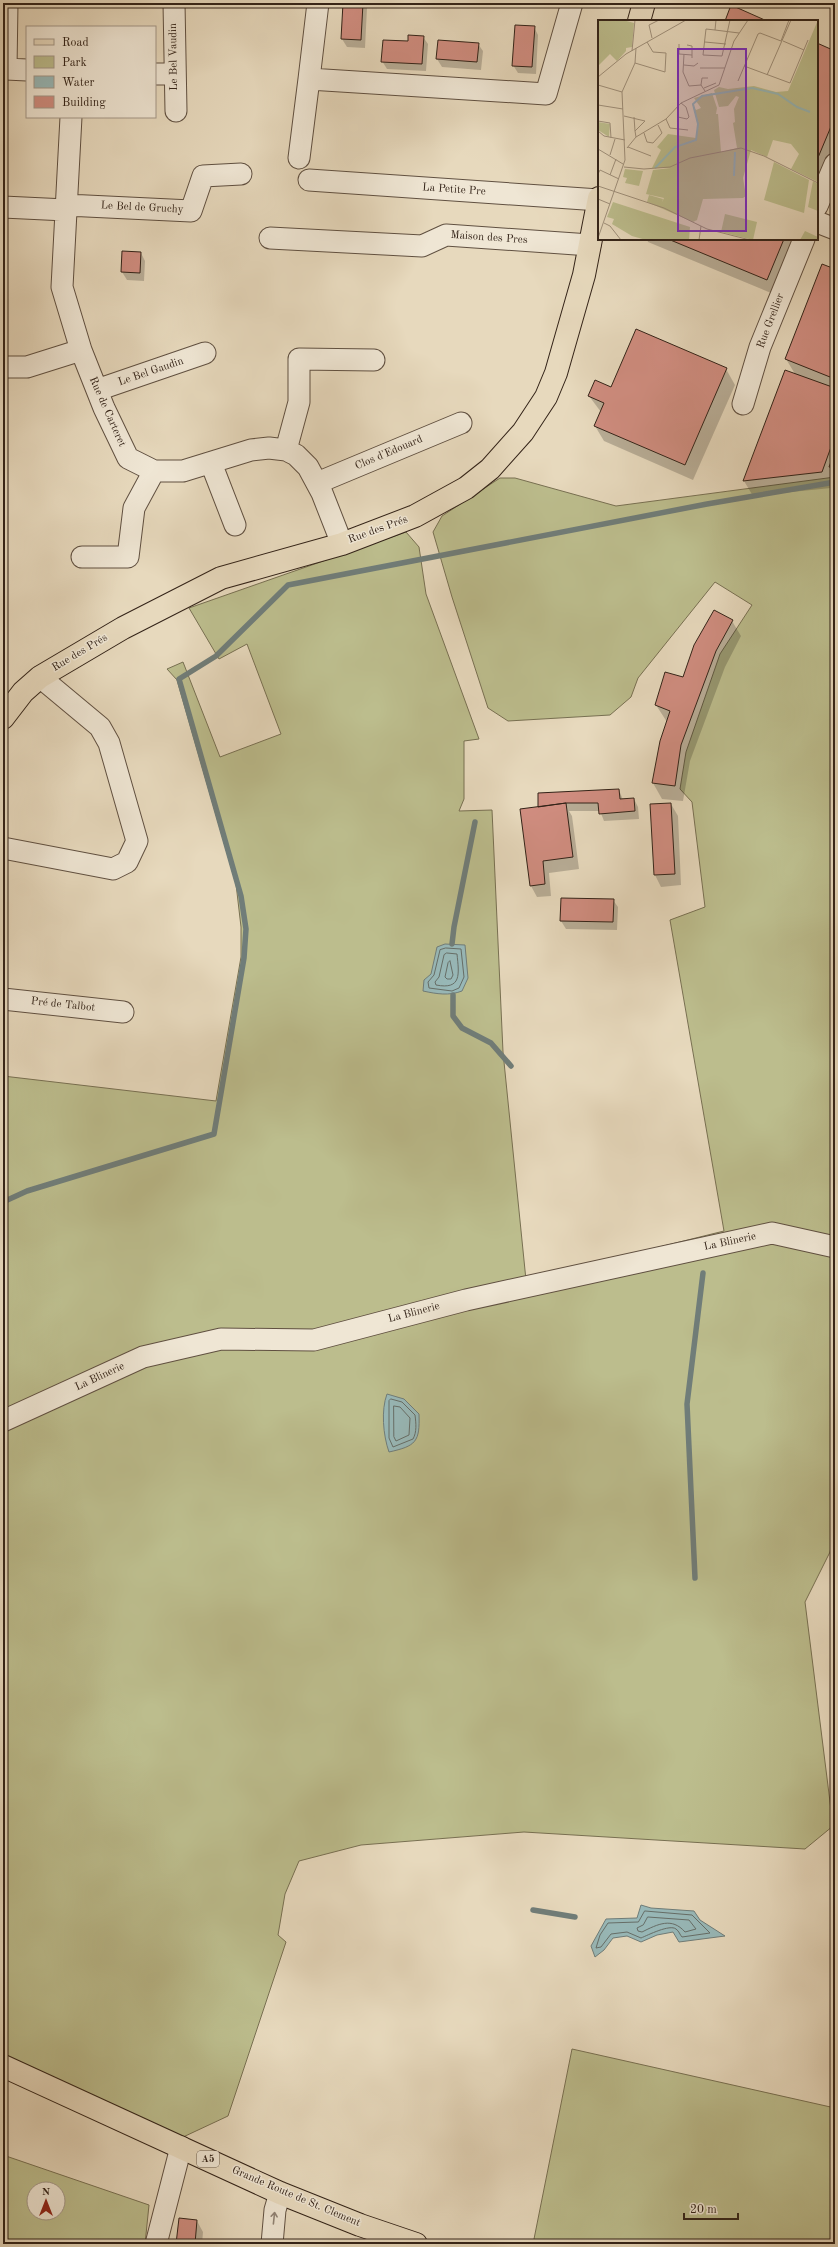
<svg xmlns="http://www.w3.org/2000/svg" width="838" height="2247" font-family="'Old Standard TT',serif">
	<rect width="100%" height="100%" fill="#e7d9bd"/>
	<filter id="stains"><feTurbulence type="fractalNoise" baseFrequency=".005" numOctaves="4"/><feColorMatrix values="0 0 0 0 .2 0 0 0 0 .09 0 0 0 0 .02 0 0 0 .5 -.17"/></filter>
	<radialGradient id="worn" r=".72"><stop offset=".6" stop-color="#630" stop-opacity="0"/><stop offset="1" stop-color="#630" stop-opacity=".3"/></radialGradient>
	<path fill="#bcbd8d" stroke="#787052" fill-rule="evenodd" d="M835 477V1530L830 1552 805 1602 833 1826 805 1849 524 1832 361 1845 299 1861 285 1894 278 1935 286 1942 228 2116 181 2138 3 2055V1076L216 1101 241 957V927L236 884 177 680 167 669 183 662 220 757 281 734 247 644 219 659 189 608 406 532 419 547 426 594 479 739 464 741V799L459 811 492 810 503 1052 526 1280 724 1231 670 920 705 907 692 802 680 789 686 752 720 654 752 605 715 582 638 678 631 697 610 715 508 721 488 708 452 597 433 532 442 516 500 478H515L616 506Z
		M572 2049 835 2108V2244H533Z
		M3 2155 149 2205 145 2244H3ZM34 2189H58V2213H34Z"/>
	<path fill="#98b9b9" stroke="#707d79" d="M445 944 465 945 468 978 462 991C449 996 437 994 423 991L424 980 431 974 437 947Z
		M387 1394 404 1399 419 1414C420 1442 416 1446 389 1452 383 1435 381 1410 387 1394Z
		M641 1905 651 1908 694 1911 700 1920 725 1936 679 1942 673 1932 657 1935 641 1942 627 1936 613 1938 604 1950 595 1957 591 1946 606 1919 637 1918Z"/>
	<path fill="#0003" d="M344 3H364L367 8 365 48 347 47 342 39Z
		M534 27 538 35 536 74 518 73 513 65Z
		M423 37 428 44 426 71 387 69 382 61Z
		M478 44 483 51 481 70 442 67 437 59Z
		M817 44 835 52V153L817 196Z
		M647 239H799L776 295 648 242Z
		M141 253 145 261 144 281 127 280 122 272Z
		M835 270V475L831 488 753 496 744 481 786 371 795 374 786 359Z
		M726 369 735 385 693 480 604 441 595 426 601 412 589 396 611 388Z
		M732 621 741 636 725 667 690 761 683 801 662 799 653 783 661 742 667 722 656 705 684 678Z
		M619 790 623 800 634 799 638 807 639 819 604 821 600 811H569L572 816 579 869 549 873 551 896 537 897 531 886 539 808Z
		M671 804 678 816 681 885 661 887 655 875Z
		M613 900 618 907 617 930 566 929 561 921Z
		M197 2221 203 2232 202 2244H177Z"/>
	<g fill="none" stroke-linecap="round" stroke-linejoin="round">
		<path stroke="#666e68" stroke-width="1" d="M446 948 461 949 464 977 459 988 452 991 429 988 428 982 434 975 440 950Z
			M447 953 457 954C459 974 462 990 436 985L435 982 439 977 444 955Z
			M450 961 453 975 451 979H447L445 977 448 963Z
			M391 1399 402 1402 415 1415C416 1423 417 1432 413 1439L393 1447 389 1438V1401Z
			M394 1406 400 1407 410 1418 409 1435 396 1441 394 1437Z
			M645 1911 692 1915 710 1933 682 1937C680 1935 679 1931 676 1929 670 1924 648 1935 641 1938L627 1932 611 1934 601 1947 596 1948 600 1935 608 1923 638 1922Z
			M648 1917 689 1920 696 1929 685 1932C672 1917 658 1924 642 1932L638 1931 637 1928 643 1925Z"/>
		<path stroke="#707d79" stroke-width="5.5" d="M452 944 454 927 475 822
			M453 995V1016L462 1028 491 1043 511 1066
			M3 1202 27 1191 214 1134 244 958 246 929 241 896 179 679 216 656 288 585 707 504 835 482
			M695 1578 687 1404 703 1273
			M533 1910 575 1917"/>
	</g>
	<path fill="#d08d80" stroke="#332318" d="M343 3H363L361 40 341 39Z
		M731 5 767 21H725Z
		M515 25 535 26 532 67 512 66Z
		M408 35 424 36 422 64 381 62 383 40 408 41Z
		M438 40 479 43 477 62 436 59Z
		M817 43 835 51V117L817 160Z
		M668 239H784L767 280Z
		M122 251 141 252 140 273 121 272Z
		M822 264 835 269V379L785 359Z
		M636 329 727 368 685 465 594 426 604 403 588 396 595 380 611 387Z
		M785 370 835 388V436L822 472 743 481Z
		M835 451V468L829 467Z
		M714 610 733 620 716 651 681 745 675 786 652 783 660 741 670 711 655 705 665 672 683 677 694 645Z
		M619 789 620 799 634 798 635 811 599 814 598 803H566L538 807V793Z
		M566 803 573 857 543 861 545 884 530 886 520 809Z
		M671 803 675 874 654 875 650 804Z
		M561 898 614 899 613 922 560 921Z
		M179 2218 197 2220 195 2244H176Z"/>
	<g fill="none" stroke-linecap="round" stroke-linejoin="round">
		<defs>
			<path id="minor" d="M7 3 6 69 27 70
				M174 3 176 111
				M318 3 309 79 546 94 572 3
				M155 74H174
				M71 117 62 287 81 350 104 408 128 458 154 471H183L251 450 269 448 286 450 296 455 308 467 322 493 342 544
				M299 158 309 79
				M309 180 599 200
				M66 205 191 211 203 176 241 174
				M817 206 835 164
				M3 207 66 210
				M817 222 835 229
				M270 238 422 246 446 235 590 245
				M3 367H27L81 350
				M97 390 205 353
				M743 404 760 347 804 239
				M286 450 299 402V359L374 360
				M211 463 235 525
				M317 483 461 423
				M82 557H128L134 508 154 471
				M3 848 113 869 127 862 137 841 109 743 100 727 40 677
				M3 999 123 1012
				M3 1421 143 1357 221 1339 314 1340 466 1300 772 1233 835 1247
				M156 2244 181 2147
				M272 2244 275 2210 280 2193"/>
			<path id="major" d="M639 21 644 3
				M3 718 23 692 40 677 123 628 221 578 342 544 415 516 466 488 490 469 523 432 546 397 556 373 584 275 599 198
				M3 2066 280 2193 360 2225 416 2244"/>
		</defs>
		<use href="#minor" stroke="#605041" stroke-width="23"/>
		<use href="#major" stroke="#332318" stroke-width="24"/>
		<use href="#minor" stroke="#efe6d4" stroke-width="21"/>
		<use href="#major" stroke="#e7d9bd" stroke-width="22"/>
	</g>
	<defs><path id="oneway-shaft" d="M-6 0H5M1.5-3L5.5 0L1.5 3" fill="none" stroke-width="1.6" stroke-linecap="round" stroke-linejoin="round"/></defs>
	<use stroke="#918476" href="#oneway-shaft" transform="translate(274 2218) rotate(-84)"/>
	<g text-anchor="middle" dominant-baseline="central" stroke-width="3" stroke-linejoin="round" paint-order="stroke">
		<rect fill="#efe6d4" stroke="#6b5e50" stroke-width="1" x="197" y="2151" width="22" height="16" rx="3"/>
		<g font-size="10" font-weight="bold" fill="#332318">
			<text x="208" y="2159">A5</text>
		</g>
		<g font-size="11" fill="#332318" stroke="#efe6d4">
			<text transform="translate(174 57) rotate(-91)">Le Bel Vaudin</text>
			<text transform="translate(454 190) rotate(4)">La Petite Pre</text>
			<text transform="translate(142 208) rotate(3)">Le Bel de Gruchy</text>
			<text transform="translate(489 238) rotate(4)">Maison des Pres</text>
			<text transform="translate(771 321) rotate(-69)">Rue Grellier</text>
			<text transform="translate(151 372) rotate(-19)">Le Bel Gaudin</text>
			<text transform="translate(107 412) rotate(66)">Rue de Carteret</text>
			<text transform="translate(389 453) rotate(-23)">Clos d'Edouard</text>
			<text transform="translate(378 530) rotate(-20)">Rue des Prés</text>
			<text transform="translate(80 653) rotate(-31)">Rue des Prés</text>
			<text transform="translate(63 1005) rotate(6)">Pré de Talbot</text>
			<text transform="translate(730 1242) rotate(-12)">La Blinerie</text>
			<text transform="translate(414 1313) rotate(-15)">La Blinerie</text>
			<text transform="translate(100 1377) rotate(-25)">La Blinerie</text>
			<text transform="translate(296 2197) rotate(23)">Grande Route de St. Clement</text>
		</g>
	</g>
	<g transform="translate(598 20)">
		<rect width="220" height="220" fill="#e7d9bd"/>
		<path d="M0 0H25L36 3 34 27 28 28V31L19 41 12 34 0 46ZM220 0V162L193 149 201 134 193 124 175 120 169 137 153 130 145 158 148 176 145 178 105 179 99 200 95 202 49 182 51 175 65 179 64 182 66 178 48 174 55 150 73 148H54L63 130 59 127 70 114 98 118 100 104 94 83 98 90 103 88 96 78 114 73 119 88 118 94H120L123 132 139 128 135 103 137 102 136 89 141 77 138 76 130 86 121 87 116 70 121 67 130 69 156 66 178 72 190 71ZM0 102 12 104 11 117 0 110ZM176 142 211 160 206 193 166 180ZM27 149 45 151 41 166 27 163 29 158 25 157ZM215 161 220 164V191L210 187ZM15 182 92 207 91 220H48L34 216 14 204 16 199 9 197ZM127 194 159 202 155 220 123 212ZM207 211 220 217V220H202Z" fill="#bcbd8d"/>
		<path fill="none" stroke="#98b9b9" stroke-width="2" d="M57 148 77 127 98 120 100 104 95 84 104 76 154 68 180 74 199 87 212 92M136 156 137 132"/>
		<path fill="none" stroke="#9f907b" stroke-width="1" d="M118 0 117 10 108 9 105 35 124 36 132 0M117 10 141 13M54 18 51 5 61 0M185 21 206 30M107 22 128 24M81 24V34L94 35M89 25 94 26V38M34 31 37 0M86 34 85 52 91 66 103 65 107 71M37 43 67 52 68 33 55 32 49 22M86 45 96 46 100 43M146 46 192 63 210 20M102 48H127M169 55 193 0M0 57 28 34 88 0M140 61 160 14 162 13 183 21 191 0M0 65 24 72M103 65 104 58H110M106 68 118 63M0 85 25 89M26 96 47 101 37 111 38 117M36 97 37 111M80 97 89 99 91 97 88 87 83 83M68 99 72 108 90 110M0 101 12 103 13 118M0 111 6 116 27 120M46 113 49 122 55 123 64 113 60 105M30 127 53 136M29 128 38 117 68 99 83 83 121 65 136 21 150 0M0 129 25 144M12 135 17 119M26 147 46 149 72 147 92 138 143 128 166 136 220 163M0 154 2 150 21 159M12 155 18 139M0 166 66 188 109 209 152 220M0 179 12 184M6 203 12 206 23 220M0 218 27 140 24 72 37 43 38 28M101 220 103 206"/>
		<path fill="#7b2cbf" fill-opacity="0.15" stroke="#7b2cbf" stroke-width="2" d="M80 29H148V211H80Z"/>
		<rect width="220" height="220" fill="none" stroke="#332318" stroke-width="2"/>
	</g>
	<rect width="838" height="2247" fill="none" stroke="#e7d9bd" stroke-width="16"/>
	<rect x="4" y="4" width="830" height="2239" fill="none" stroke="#332318" stroke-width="2"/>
	<rect x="8" y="8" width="822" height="2231" fill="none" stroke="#332318"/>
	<rect x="26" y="26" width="130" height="92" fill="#efe6d4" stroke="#a49889"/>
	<rect x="34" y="39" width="20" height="6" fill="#e7d9bd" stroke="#a49889"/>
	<text x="62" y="46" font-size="12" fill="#332318">Road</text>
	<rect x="34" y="56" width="20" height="12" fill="#bcbd8d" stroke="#a49889"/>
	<text x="62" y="66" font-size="12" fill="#332318">Park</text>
	<rect x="34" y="76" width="20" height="12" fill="#98b9b9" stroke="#a49889"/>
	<text x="62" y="86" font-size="12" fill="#332318">Water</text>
	<rect x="34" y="96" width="20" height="12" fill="#d08d80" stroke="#a49889"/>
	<text x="62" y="106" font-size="12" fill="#332318">Building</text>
	<g transform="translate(46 2201)"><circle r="19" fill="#efe6d4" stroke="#a49889"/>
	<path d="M0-3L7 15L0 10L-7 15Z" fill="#8f2418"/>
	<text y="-6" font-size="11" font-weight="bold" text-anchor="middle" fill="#332318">N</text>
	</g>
	<path d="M684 2213v6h54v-6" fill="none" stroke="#332318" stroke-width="2"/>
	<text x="690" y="2213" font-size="12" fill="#332318" stroke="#efe6d4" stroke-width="3" paint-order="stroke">20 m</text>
	<rect width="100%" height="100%" filter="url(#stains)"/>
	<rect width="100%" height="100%" fill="url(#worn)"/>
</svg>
